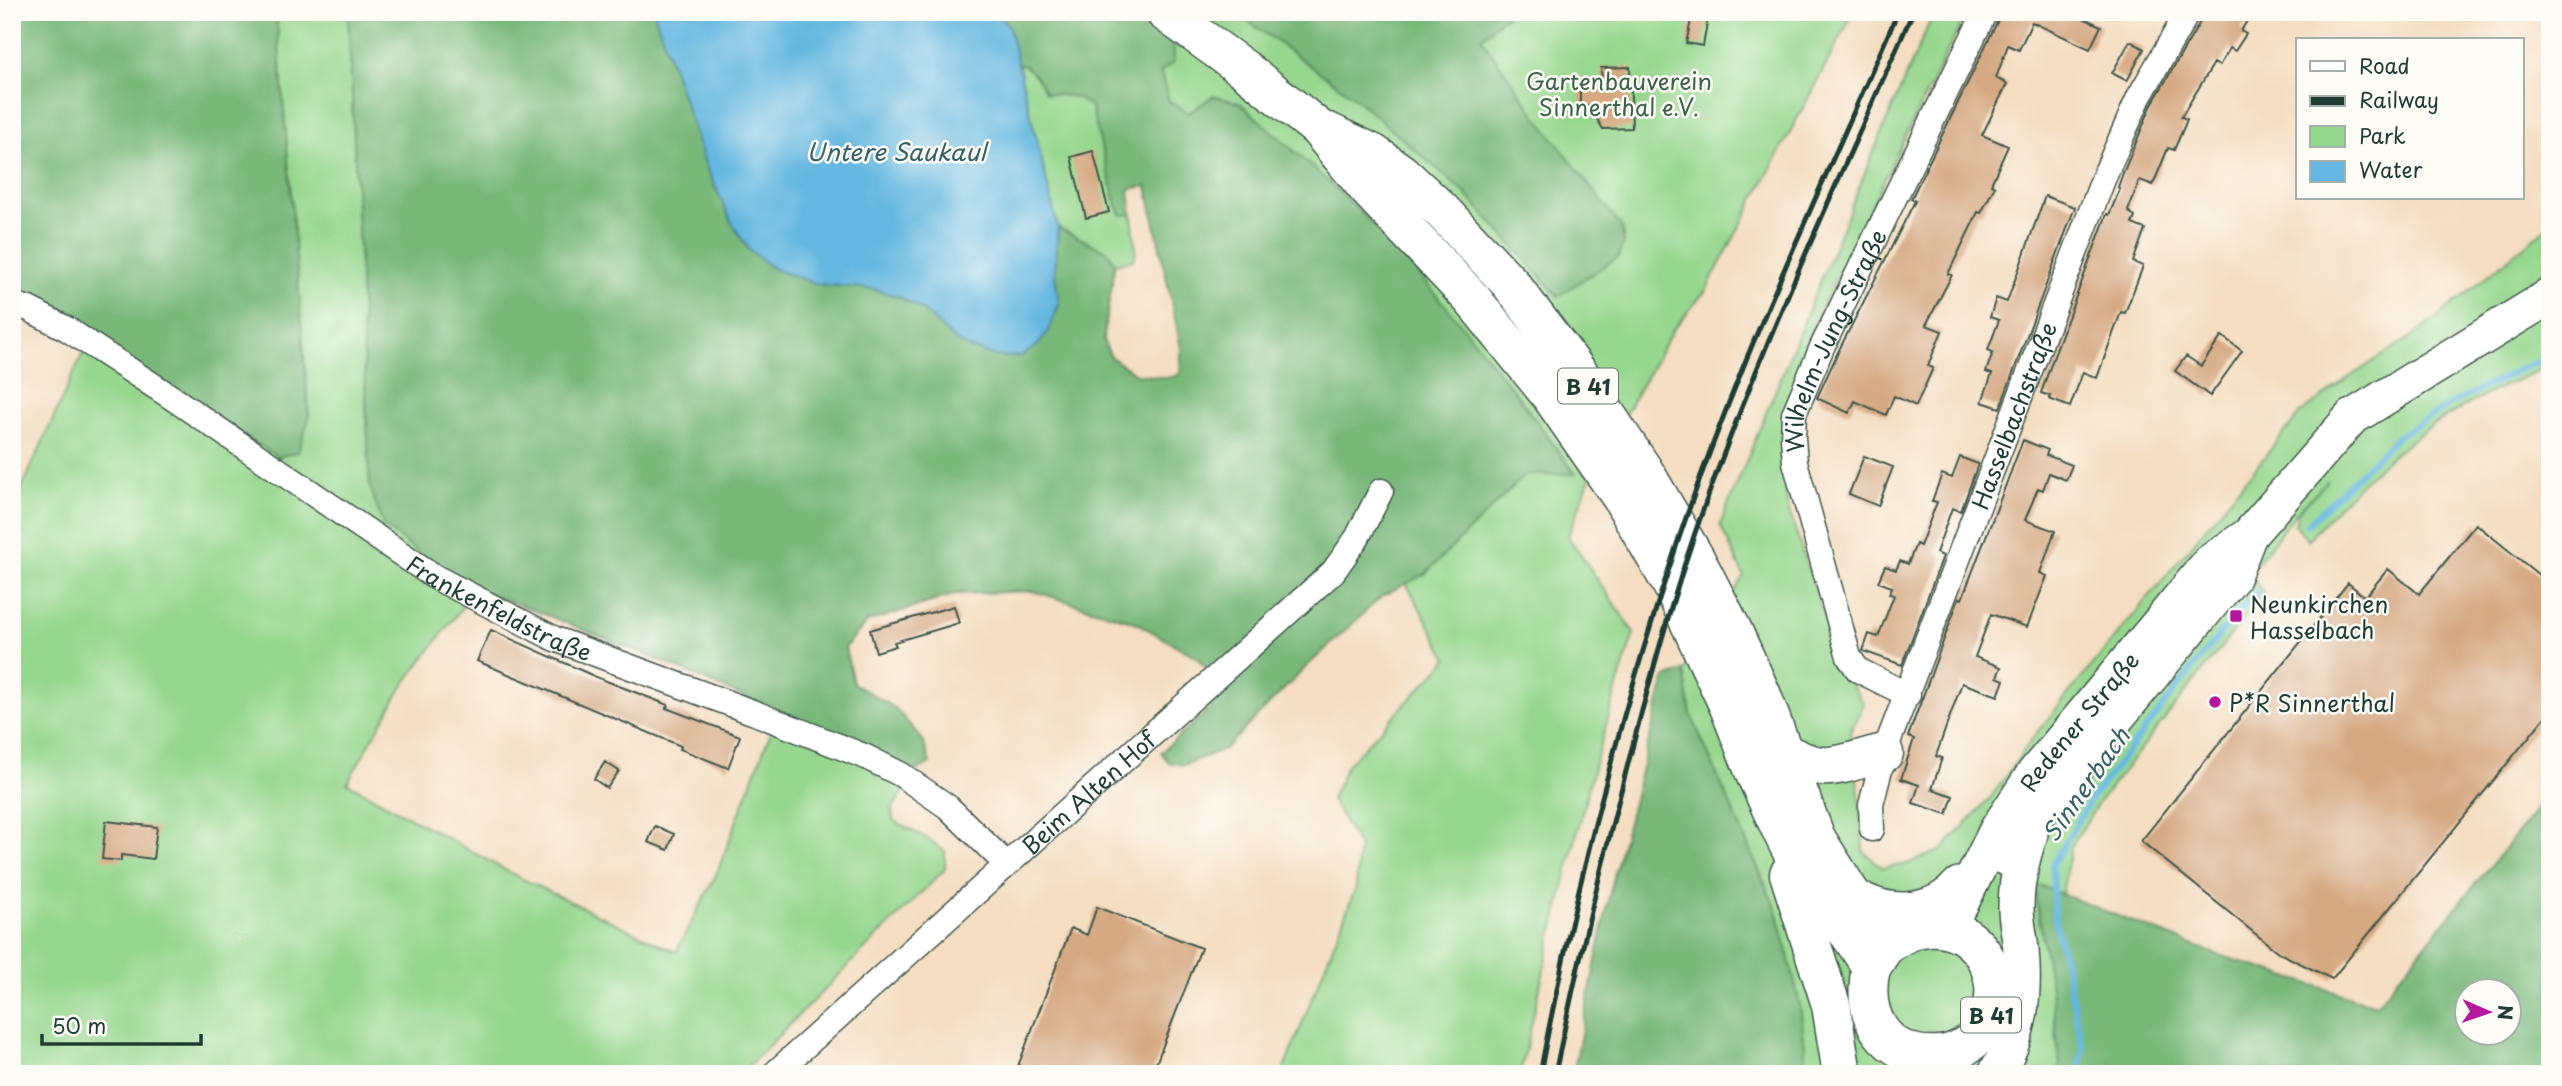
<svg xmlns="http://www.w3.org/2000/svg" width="2562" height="1086" font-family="'Playpen Sans',sans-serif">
	<rect width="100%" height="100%" fill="#fdfcf7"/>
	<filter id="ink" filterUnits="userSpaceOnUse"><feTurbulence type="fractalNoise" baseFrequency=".0143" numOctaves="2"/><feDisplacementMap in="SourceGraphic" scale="14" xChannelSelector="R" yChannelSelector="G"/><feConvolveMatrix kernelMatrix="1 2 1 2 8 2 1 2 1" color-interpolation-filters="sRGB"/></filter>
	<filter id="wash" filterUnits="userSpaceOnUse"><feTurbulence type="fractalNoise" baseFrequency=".00686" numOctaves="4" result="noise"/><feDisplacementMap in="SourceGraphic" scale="28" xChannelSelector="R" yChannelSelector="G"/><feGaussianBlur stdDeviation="1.57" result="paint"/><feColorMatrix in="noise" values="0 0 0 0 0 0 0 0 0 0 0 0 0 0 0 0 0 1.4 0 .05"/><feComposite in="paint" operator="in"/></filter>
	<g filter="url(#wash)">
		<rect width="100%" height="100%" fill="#f4ddc0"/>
		<path fill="#96d78e" stroke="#5a8a61" stroke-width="2" d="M276 12H348L370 486 475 590 403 686 347 783 514 875 676 952 716 875 778 713 915 772 892 810 893 820 931 841 945 852V869L740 1074H12V510L90 337 309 418Z
			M1134 12H1235L1349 93 1465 193 1558 296 1537 117 1481 38 1510 12H1854L1706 290 1672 331 1592 473 1568 536 1634 633C1587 777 1554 926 1520 1074H1282L1356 888 1359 846 1331 799 1347 765 1448 659 1406 583 1425 574 1525 474 1575 473C1512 386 1445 300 1370 222 1324 174 1267 136 1213 97L1189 113 1169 101 1146 19Z
			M1934 12H1967L1816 318 1788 399 1784 457 1787 505 1841 668 1864 704 1850 732 1859 793 1863 851 1882 868 1907 864 1942 850 1991 797 2037 732 2300 414 2348 378 2420 331 2550 225V366C2497 387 2444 413 2400 449 2367 476 2336 508 2308 540L2295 524 2299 511 2328 480 2299 509 2125 734 2251 577 2264 593 2099 802 2071 847 2062 894 2036 884 2034 888 2050 980 2060 1065 2056 1074H1808L1800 1005 1778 914 1691 715 1684 671 1744 576 1720 525 1881 134Z
			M1018 65H1024L1035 75 1046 92 1076 97 1091 107 1117 206 1122 215H1132L1136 251 1133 260 1115 264 1106 251 1058 228Z"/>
		<path fill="#78b879" stroke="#4c7a56" stroke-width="2" fill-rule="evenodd" d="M12 12H276L309 418 298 452 278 457 90 337 12 283Z
			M348 12H654L707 169 732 223 749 250 774 269 817 284 874 289 900 297 922 309 953 339 1022 356 1038 345 1048 331 1059 304 1055 273 1058 228 1107 251 1115 264 1103 340 1111 357 1136 374 1170 378 1180 374 1181 348 1147 186 1129 189 1132 215H1122L1117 206 1091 107 1076 97 1046 93 1035 75 1024 65H1018L1009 27 997 12H1134L1146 19 1174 47V62L1160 72 1169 101 1189 113 1213 96 1240 103C1283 142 1329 180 1370 222 1445 299 1512 387 1575 474L1525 475 1425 574 1382 596 1303 670 1225 749 1183 765 1169 762 1161 752 1202 716 1226 689 1196 657 1135 622 1033 591 956 594 867 622 845 647 853 683 895 708 923 740 930 763 915 772 666 663 524 606 475 590 442 571 383 526 370 486Z
			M1235 12H1510L1481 38 1537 117 1623 229V244L1618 257 1558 296 1465 193 1349 93Z
			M1684 671 1691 715 1778 914 1800 1005 1808 1074H1573L1610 892 1665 678Z
			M2550 793V1074H2056L2060 1065 2050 980 2034 888 2036 884 2210 952 2376 1005ZM2468 992H2510V1034H2468Z"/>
		<path fill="#64b7e0" stroke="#427a8a" stroke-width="2" d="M654 12 999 14 1009 27 1058 228 1055 273 1059 304 1048 331 1038 345 1022 356 1000 357 969 348 953 339 922 309 900 297 874 289 817 284 774 269 749 250 732 223 707 169Z"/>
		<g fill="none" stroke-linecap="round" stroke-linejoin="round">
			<path stroke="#64b7e0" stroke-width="6" d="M2307 525 2398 436 2457 401 2524 367 2550 357
				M2078 1074 2083 1048 2054 915 2052 865 2091 799 2202 656 2256 592"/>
		</g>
		<g id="blocks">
			<path fill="#d5a982" d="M1693 12H1709L1703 46 1686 43Z
				M2002 12H2085L2083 18 2101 26 2090 49 2032 22 2019 50 2008 45 1996 78 2007 84 1982 135 2008 146 1991 184 1995 186 1981 213 1978 212 1948 274 1952 275 1926 325 1942 331 1928 366 1933 368 1916 406 1894 396 1886 415 1855 401 1849 413 1817 398 1839 350 1915 201 1911 199Z
				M2206 12H2252L2241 31 2246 34 2235 51 2230 48 2219 66 2214 63 2181 117 2187 119 2184 127 2174 150 2168 148 2153 185 2140 180 2128 211 2135 217 2132 224 2145 229 2133 262 2143 266 2125 313 2121 312 2097 378 2083 372 2070 407 2049 399 2050 396 2041 393 2056 350 2107 214 2109 215 2120 189 2118 187 2123 173 2152 104Z
				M2130 41 2144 49 2127 81 2112 73Z
				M1630 67 1632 128 1603 129 1589 106H1580V85H1602L1601 68Z
				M1093 151 1109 212 1086 218 1071 157Z
				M2045 196 2075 207 2000 408 1982 402 1992 374 1986 372 1993 352 1988 350 1999 320 1990 317 1996 298 2007 302Z
				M2222 336 2242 351 2210 396 2175 371 2186 356 2201 366Z
				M2023 440 2048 450 2046 455 2072 465 2066 480 2049 473 2043 490 2038 488 2025 520 2055 531 2040 573 2047 576 2027 627 1991 614 1975 657 2001 667 1997 677 2004 680 1998 696 1962 683 1945 730 1936 756 1942 758 1932 789 1953 796 1947 814 1913 803 1919 785 1901 779 1914 739 1908 737 1959 598 1962 599Z
				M1864 456 1893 467 1878 506 1849 494Z
				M1960 457 1978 464 1961 511 1952 508 1936 553 1943 556 1902 665 1863 651 1869 634 1878 637 1894 595 1889 594 1892 587 1878 582 1885 566 1896 570 1900 561 1908 564 1916 544 1920 546 1925 533 1937 502 1932 501 1942 474 1952 478Z
				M2476 524 2550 584V711L2332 979 2279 953 2141 841 2348 583 2365 597 2388 569 2419 594Z
				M954 606 959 623 894 642 896 646 876 652 870 630Z
				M491 630 596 677 668 705 666 708 740 736 728 768 680 749 681 746 477 661Z
				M605 762 619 771 607 788 594 779Z
				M106 821 157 827 153 859 121 855V861L102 859Z
				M655 826 674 834 668 850 648 842Z
				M1097 907 1201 948 1152 1074H1015L1071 928 1087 935Z"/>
		</g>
	</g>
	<g filter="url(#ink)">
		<use href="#blocks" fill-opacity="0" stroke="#3f5549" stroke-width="2"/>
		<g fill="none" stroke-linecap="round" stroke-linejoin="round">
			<defs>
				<g id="minor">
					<path id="s1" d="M12 304 29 309 67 329 171 397 435 577 555 639 755 713 866 757 900 774 948 807 1006 864"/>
					<path id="s2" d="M1908 695 1858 670 1849 657 1795 462 1793 438 1794 414 1822 347 1985 12"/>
					<path id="s3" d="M1872 829 1871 805 1884 753 2104 177 2139 97 2188 12"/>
					<path id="s4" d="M774 1074 1333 572 1357 538 1381 491"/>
				</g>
				<g id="secondary">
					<path d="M2006 858 2037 814 2232 578 2249 535"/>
					<path d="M1864 901C1896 916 1935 913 1959 885"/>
					<path id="s5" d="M1937 927 1951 917 1961 903 1997 830 2034 774 2210 562 2249 535 2351 418 2550 296"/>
					<path d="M1995 1074C2021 1037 2025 994 2021 950 2020 936 2016 922 2016 908 2016 883 2022 857 2030 834"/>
				</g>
				<path id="primary" d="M1756 776C1771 807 1784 840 1802 870 1823 904 1852 932 1871 968 1860 1017 1885 1059 1939 1055 1956 1054 1974 1043 1983 1029 2020 971 1960 900 1899 937 1895 940 1889 942 1886 946 1880 952 1876 961 1871 968
					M1789 874 1831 1005 1842 1074
					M1851 894C1868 915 1883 927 1911 930"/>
				<path id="trunk" d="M1165 12 1244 69 1318 128 1368 189 1472 299 1550 395 1621 497 1672 585 1729 707 1756 776
					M1328 132 1374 154 1401 173 1441 210 1510 283 1582 378 1644 471 1695 558 1733 631 1761 693 1816 838 1851 894
					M1782 751C1828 777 1836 764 1884 753"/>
			</defs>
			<use href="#minor" stroke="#3f5549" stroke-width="27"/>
			<use href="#secondary" stroke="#3f5549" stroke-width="38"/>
			<use href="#primary" stroke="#3f5549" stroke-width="41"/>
			<use href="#trunk" stroke="#3f5549" stroke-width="41"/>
			<use href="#minor" stroke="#fff" stroke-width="24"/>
			<use href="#secondary" stroke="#fff" stroke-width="35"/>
			<use href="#primary" stroke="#fff" stroke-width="38"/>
			<use href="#trunk" stroke="#fff" stroke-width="38"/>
			<path stroke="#1f3d34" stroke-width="5" d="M1540 1074C1574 894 1619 717 1677 544 1738 362 1821 188 1898 12
				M1555 1074C1575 976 1598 879 1623 783 1648 686 1674 589 1708 496 1768 331 1842 172 1913 12"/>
		</g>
	</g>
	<g fill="#b5179e" stroke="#fdfcf7" stroke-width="2.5">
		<rect x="2229" y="609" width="14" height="14" rx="3.5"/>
		<circle cx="2215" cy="702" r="7"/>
	</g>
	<g text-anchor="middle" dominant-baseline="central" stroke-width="5" stroke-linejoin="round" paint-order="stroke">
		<g fill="#fdfcf7" stroke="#62766e" stroke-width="2">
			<rect x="1558" y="368.5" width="60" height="35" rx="5"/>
			<rect x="1961" y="997.5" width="60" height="35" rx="5"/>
		</g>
		<g font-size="21" font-weight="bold" fill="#1f3d34">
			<text x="1588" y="386">B 41</text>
			<text x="1991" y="1015">B 41</text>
		</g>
		<g font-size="23" fill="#3d644a" stroke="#fdfcf7">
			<text x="1619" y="80">Gartenbauverein<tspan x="1619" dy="26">Sinnerthal e.V.</tspan></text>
		</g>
		<g font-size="23" fill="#1f3d34" stroke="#fdfcf7">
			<text stroke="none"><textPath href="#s2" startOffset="404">Wilhelm-Jung-Straße</textPath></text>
			<text stroke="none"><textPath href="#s3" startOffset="439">Hasselbachstraße</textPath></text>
			<text stroke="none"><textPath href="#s1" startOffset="576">Frankenfeldstraße</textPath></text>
			<text stroke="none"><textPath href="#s5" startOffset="252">Redener Straße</textPath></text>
			<text stroke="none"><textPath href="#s4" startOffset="422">Beim Alten Hof</textPath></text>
		</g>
		<g font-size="23" fill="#1f3d34" stroke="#fdfcf7" text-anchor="start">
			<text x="2250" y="603">Neunkirchen<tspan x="2250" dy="26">Hasselbach</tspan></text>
			<text x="2229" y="702">P*R Sinnerthal</text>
		</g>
		<g font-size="24" font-style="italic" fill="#346268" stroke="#fdfcf7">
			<text x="896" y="151">Untere Saukaul</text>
			<text transform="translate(2085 784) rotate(-55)">Sinnerbach</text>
		</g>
	</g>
	<rect width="2562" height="1086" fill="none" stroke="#fdfcf7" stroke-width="42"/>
	<rect x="2296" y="38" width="228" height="161" fill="#fdfcf7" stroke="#a4b0a9" stroke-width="2"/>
	<rect x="2310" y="61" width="35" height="10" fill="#ffffff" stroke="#a4b0a9" stroke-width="2"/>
	<text x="2359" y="74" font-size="21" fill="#1f3d34">Road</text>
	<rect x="2310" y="96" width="35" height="10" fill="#1f3d34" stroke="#a4b0a9" stroke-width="2"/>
	<text x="2359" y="108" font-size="21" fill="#1f3d34">Railway</text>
	<rect x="2310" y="126" width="35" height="21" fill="#96d78e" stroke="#a4b0a9" stroke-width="2"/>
	<text x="2359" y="144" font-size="21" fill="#1f3d34">Park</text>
	<rect x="2310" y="161" width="35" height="21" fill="#64b7e0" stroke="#a4b0a9" stroke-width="2"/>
	<text x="2359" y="178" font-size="21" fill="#1f3d34">Water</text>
	<g transform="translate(2488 1012) rotate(92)"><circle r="33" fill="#fdfcf7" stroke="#a4b0a9" stroke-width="2"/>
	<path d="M0-5L12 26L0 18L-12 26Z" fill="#b5179e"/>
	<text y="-10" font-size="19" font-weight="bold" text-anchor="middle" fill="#1f3d34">N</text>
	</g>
	<path d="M42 1034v10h159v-10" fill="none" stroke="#1f3d34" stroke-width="3.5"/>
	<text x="52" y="1034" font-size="21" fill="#1f3d34" stroke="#fdfcf7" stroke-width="5" paint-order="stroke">50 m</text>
</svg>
